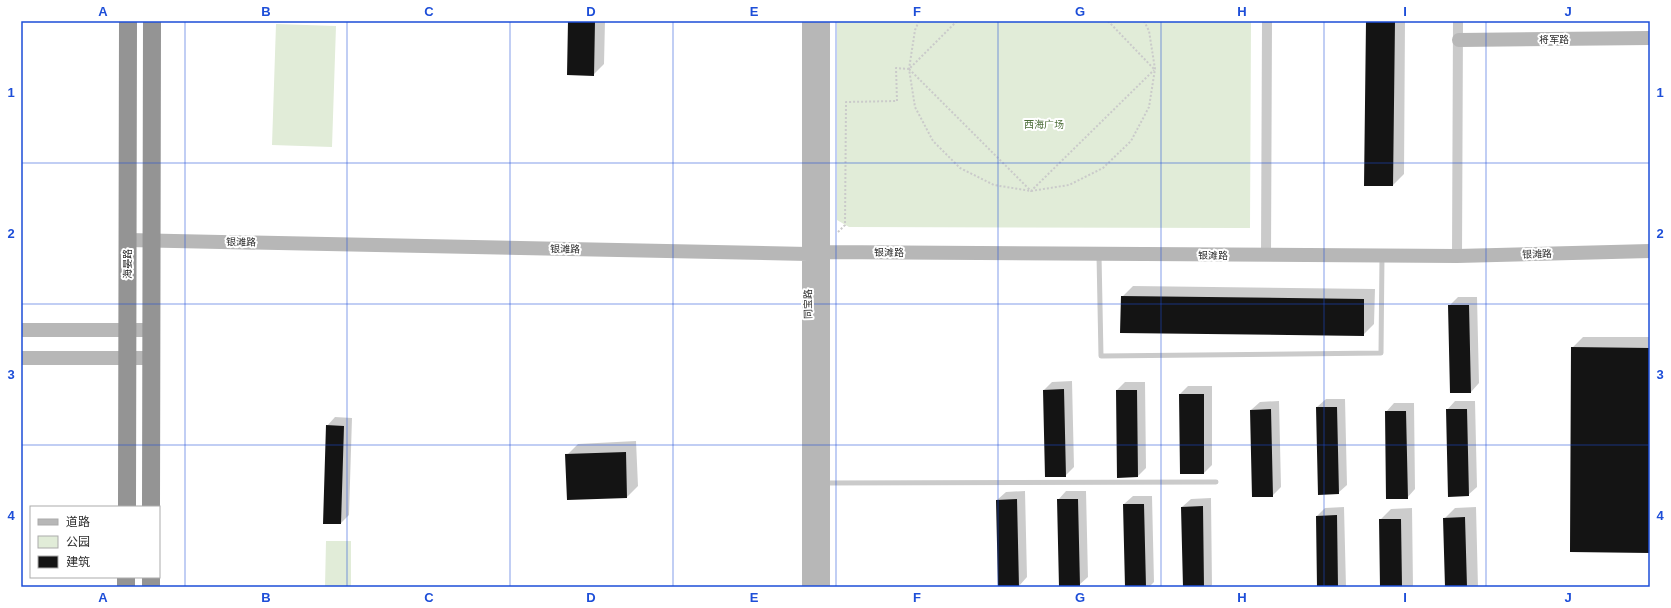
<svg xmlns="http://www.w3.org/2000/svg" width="1671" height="608" font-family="Helvetica,'Noto Sans SC',sans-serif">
	<rect width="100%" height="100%" fill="#fff"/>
	<path fill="#e1ecd8" d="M837 21H1251L1250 228 849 227 837 220Z
		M276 24 336 26 332 147 272 145Z
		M326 541H351V587H325Z"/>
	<path fill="#0003" d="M569 21H605L604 64 593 75Z
		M1367 21H1405L1404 174 1393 185Z
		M1133 286 1375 289 1374 324 1363 335 1122 297Z
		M1458 297H1477L1479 383 1471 392 1449 306Z
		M1583 337H1650V552L1572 348Z
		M1072 381 1074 467 1065 476 1044 390 1052 382Z
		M1125 382H1145L1146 468 1138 476 1117 390Z
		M1188 386H1212V465L1204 473 1180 394Z
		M1326 399H1345L1347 485 1338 493 1317 407Z
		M1279 401 1281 487 1272 496H1253L1251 410 1260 402Z
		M1455 401H1475L1477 487 1468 495 1447 410Z
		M1394 403H1414L1415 489 1407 498 1386 412Z
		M335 417 352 418 349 515 341 523 327 426Z
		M636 441 638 486 627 497 567 455 578 444Z
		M1025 491 1027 577 1019 586 997 500 1006 492Z
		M1066 491H1086L1088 577 1079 585 1058 500Z
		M1133 496H1152L1154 582 1149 587H1126L1124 504Z
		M1211 498 1212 585 1210 587H1184L1182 507 1191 499Z
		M1344 507 1346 587H1318L1317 516 1325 508Z
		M1476 507 1478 587H1446L1444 519 1455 508Z
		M1412 508 1413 587H1381L1380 520 1391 509Z"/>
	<path fill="#141414" d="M568 21H595L594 76 567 75Z
		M1366 21H1395L1393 186H1364Z
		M1121 296 1364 299V336L1120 333Z
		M1448 305H1469L1471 393H1450Z
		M1571 347 1650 348V553L1570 552Z
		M1064 389 1066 477H1045L1043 390Z
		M1116 390H1137L1138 477 1117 478Z
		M1179 394H1204V474H1180Z
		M1316 407H1337L1339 494 1318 495Z
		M1271 409 1273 497H1252L1250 410Z
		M1446 409H1467L1469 496 1448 497Z
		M1385 411H1406L1408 499H1386Z
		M326 425 344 426 341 524H323Z
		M626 452 627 498 567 500 565 454Z
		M1017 499 1019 587H998L996 500Z
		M1057 499H1078L1080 586 1059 587Z
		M1123 504H1144L1146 587H1125Z
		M1203 506 1204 587H1183L1181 507Z
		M1337 515 1338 587H1317L1316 516Z
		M1465 517 1467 587H1445L1443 518Z
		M1379 519H1401L1402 587H1380Z"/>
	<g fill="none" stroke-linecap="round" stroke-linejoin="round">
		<path stroke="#cacaca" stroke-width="2" stroke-dasharray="2 2" stroke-linecap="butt" d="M919 21 915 30 909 69 915 107 933 141 960 168 994 185 1031 191 1069 185 1103 168 1131 141 1149 107 1155 69 1149 31 1144 21
			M957 21 909 69 1031 191 1154 70
			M1108 21 1154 69
			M838 232 845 225 846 102 897 101 896 68 909 69"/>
		<path stroke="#cacaca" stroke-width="5" d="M1099 255 1101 356 1381 353 1382 256
			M824 483 1216 482"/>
		<path stroke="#cacaca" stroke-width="10" d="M1266 255 1267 21
			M1457 256 1458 21"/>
		<path stroke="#b7b7b7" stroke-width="14" d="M809 21C808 210 810 398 809 587
			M823 21V587
			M1459 40 1650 38
			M128 240 808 254 823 252 1457 256 1650 251
			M21 330H152
			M21 358H152"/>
		<path stroke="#949494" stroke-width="18" d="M127 507 128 21
			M151 507 152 21
			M126 587V577
			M151 587V577"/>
	</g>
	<path fill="none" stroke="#1d4ed8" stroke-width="1" stroke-opacity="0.55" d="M185 21V587M347 21V587M510 21V587M673 21V587M836 21V587M998 21V587M1161 21V587M1324 21V587M1486 21V587M21 163H1650M21 304H1650M21 445H1650"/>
	<g text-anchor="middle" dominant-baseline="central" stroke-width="4" stroke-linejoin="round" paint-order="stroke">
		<g font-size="10" fill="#2d2d2d" stroke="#fff">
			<text x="1554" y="39">将军路</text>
			<text transform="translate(241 242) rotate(1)">银滩路</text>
			<text transform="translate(565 249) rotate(1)">银滩路</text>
			<text x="889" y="252">银滩路</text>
			<text transform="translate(1537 254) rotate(-2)">银滩路</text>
			<text x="1213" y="255">银滩路</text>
			<text transform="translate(127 264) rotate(-90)">海晏路</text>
			<text transform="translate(808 304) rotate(-91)">同宝路</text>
		</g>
		<g font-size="10" fill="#4a6c36" stroke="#fff">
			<text x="1044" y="124">西海广场</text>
		</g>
	</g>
	<rect width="1671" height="608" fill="none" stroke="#ffffff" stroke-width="44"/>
	<rect x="30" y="506" width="130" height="72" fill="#ffffff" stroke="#ababab"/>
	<rect x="38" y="519" width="20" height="6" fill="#b7b7b7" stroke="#ababab"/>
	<text x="66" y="526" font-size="12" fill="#2d2d2d">道路</text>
	<rect x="38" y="536" width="20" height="12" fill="#e1ecd8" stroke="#ababab"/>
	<text x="66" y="546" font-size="12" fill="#2d2d2d">公园</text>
	<rect x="38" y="556" width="20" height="12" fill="#141414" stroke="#ababab"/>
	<text x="66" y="566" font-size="12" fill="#2d2d2d">建筑</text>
	<rect x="22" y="22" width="1627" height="564" fill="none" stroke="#1d4ed8" stroke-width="1.5"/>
	<g font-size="13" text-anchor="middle" font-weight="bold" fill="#1d4ed8">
		<text x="103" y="16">A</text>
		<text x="266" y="16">B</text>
		<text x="429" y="16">C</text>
		<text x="591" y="16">D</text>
		<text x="754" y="16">E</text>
		<text x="917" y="16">F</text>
		<text x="1080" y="16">G</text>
		<text x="1242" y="16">H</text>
		<text x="1405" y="16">I</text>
		<text x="1568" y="16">J</text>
		<text x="11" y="97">1</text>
		<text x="1660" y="97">1</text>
		<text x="11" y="238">2</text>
		<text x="1660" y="238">2</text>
		<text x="11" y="379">3</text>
		<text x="1660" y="379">3</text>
		<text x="11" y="520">4</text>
		<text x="1660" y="520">4</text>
		<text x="103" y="602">A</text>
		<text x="266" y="602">B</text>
		<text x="429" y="602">C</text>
		<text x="591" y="602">D</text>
		<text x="754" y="602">E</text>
		<text x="917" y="602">F</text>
		<text x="1080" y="602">G</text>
		<text x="1242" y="602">H</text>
		<text x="1405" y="602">I</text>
		<text x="1568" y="602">J</text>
	</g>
</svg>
